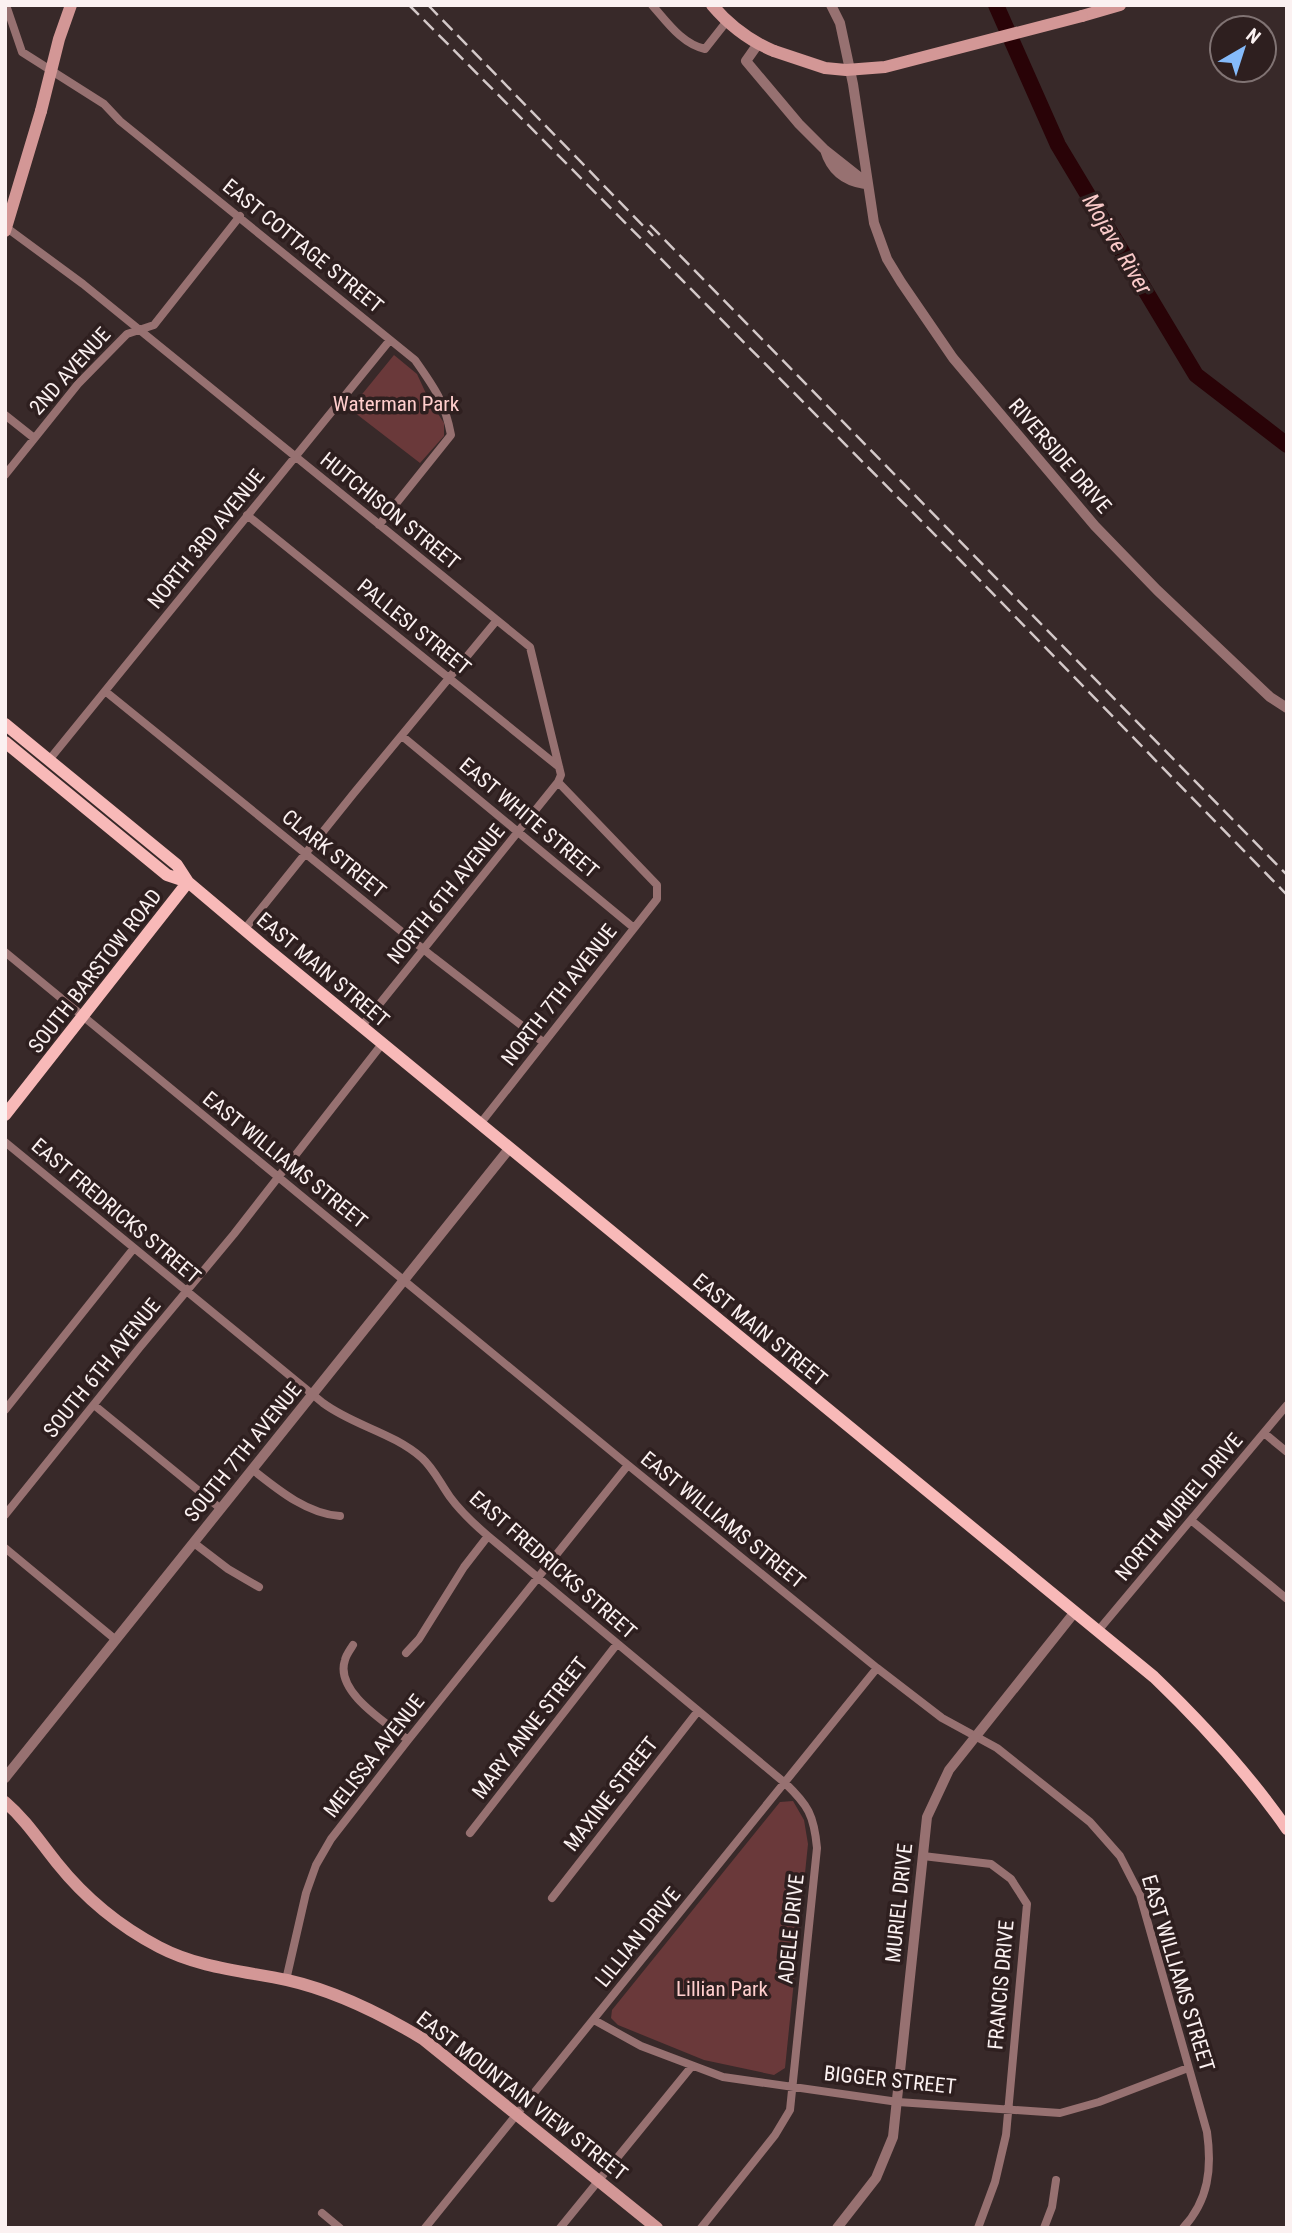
<svg xmlns="http://www.w3.org/2000/svg" width="1292" height="2233" font-family="'Roboto Condensed',sans-serif">
	<rect width="100%" height="100%" fill="#382929"/>
	<path fill="#6a393a" d="M394 355 417 374 429 400 444 423V436L420 463 350 409Z
		M793 1801 804 1820 808 1844 785 2068 774 2075 704 2060 618 2025 611 2018 612 2010 780 1802Z"/>
	<g fill="none" stroke-linecap="round" stroke-linejoin="round">
		<path stroke="#290307" stroke-width="16" d="M996 5 1058 145 1196 375 1287 445"/>
		<path stroke="#977171" stroke-width="8" d="M6 5 22 52 104 104 120 121 415 360C434 387 445 402 451 435L379 525
			M652 5C667 22 682 44 705 49L727 21
			M7 228 83 284 530 647 561 775 558 782 657 885V899L480 1124
			M5 415 34 438
			M5 475 78 384 127 334 154 325 240 216
			M247 515 559 767
			M105 691 433 957 543 1042
			M402 736 634 928
			M49 760 390 340
			M244 930 354 793 497 620
			M5 952 628 1465 877 1668 942 1718 997 1748 1090 1822 1120 1856 1140 1895 1207 2132C1212 2168 1209 2200 1183 2228
			M361 1027 558 782
			M5 1142 323 1403C354 1426 392 1432 422 1458 434 1469 440 1483 450 1497 461 1512 474 1524 488 1536L785 1783C808 1805 814 1815 817 1848L790 2110 775 2135 701 2228
			M94 1405 221 1509
			M5 1410 134 1248
			M1264 1433 1287 1452
			M253 1470C277 1489 307 1514 340 1516
			M5 1515 140 1347 234 1234 382 1044
			M1192 1521 1287 1599
			M194 1543 228 1569 259 1587
			M5 1548 116 1640
			M1097 1632 1287 1405
			M353 1645C350 1650 346 1655 345 1660 334 1692 387 1723 408 1740
			M406 1653 419 1639 464 1567 488 1536
			M470 1833 617 1644
			M923 1856 991 1864 1011 1879 1027 1904 1006 2135 995 2182 978 2228
			M552 1898 698 1711
			M286 1980 306 1893 316 1865 331 1839 408 1740 628 1465
			M594 2020 641 2046 723 2077 898 2102 1060 2113 1099 2102 1188 2068
			M322 2213 340 2228
			M425 2228 877 1668
			M560 2228 692 2066
			M1044 2228 1052 2207 1056 2180"/>
		<path stroke="#977171" stroke-width="10" d="M831 5 840 23 853 84 874 223 887 259 901 282 953 358 1095 526 1157 590 1270 697 1287 708
			M758 44 746 61 799 124 825 150 868 184
			M825 150C831 170 844 181 865 184
			M5 1778 509 1149
			M837 2228 876 2178 893 2137 927 1817 949 1770 1074 1613"/>
		<path stroke="#d39796" stroke-width="12" d="M712 5C729 25 750 41 774 51
			M1082 16 1120 5
			M5 231 41 111
			M5 1802C26 1820 40 1842 57 1863 85 1898 119 1926 159 1947 199 1968 243 1971 287 1980 336 1991 380 2013 423 2039L657 2228"/>
		<path stroke="#f8b9b8" stroke-width="12" d="M5 724 177 865 188 882 265 947 1154 1677C1203 1724 1248 1773 1287 1829
			M5 742 167 875 188 882
			M5 1115 188 882"/>
		<path stroke="#d3c8c8" stroke-width="2.5" stroke-dasharray="14 7" stroke-linecap="butt" d="M409 5 958 558 1287 895
			M428 5 653 236
			M650 225 1287 875"/>
		<path stroke="#d39796" stroke-width="12" d="M774 51 825 68 846 70 885 67 1082 16
			M41 111 59 39 71 5"/>
	</g>
	<g text-anchor="middle" dominant-baseline="central" stroke-width="7" stroke-linejoin="round" paint-order="stroke">
		<g font-size="21" fill="#fbf1f1" stroke="#2e1f1f">
			<text transform="translate(303 246) rotate(39)">EAST COTTAGE STREET</text>
			<text transform="translate(70 371) rotate(-48)">2ND AVENUE</text>
			<text transform="translate(1060 456) rotate(49)">RIVERSIDE DRIVE</text>
			<text transform="translate(390 511) rotate(39)">HUTCHISON STREET</text>
			<text transform="translate(206 539) rotate(-51)">NORTH 3RD AVENUE</text>
			<text transform="translate(414 627) rotate(39)">PALLESI STREET</text>
			<text transform="translate(529 818) rotate(40)">EAST WHITE STREET</text>
			<text transform="translate(334 854) rotate(39)">CLARK STREET</text>
			<text transform="translate(446 894) rotate(-51)">NORTH 6TH AVENUE</text>
			<text transform="translate(323 970) rotate(40)">EAST MAIN STREET</text>
			<text transform="translate(95 971) rotate(-52)">SOUTH BARSTOW ROAD</text>
			<text transform="translate(559 995) rotate(-52)">NORTH 7TH AVENUE</text>
			<text transform="translate(285 1160) rotate(39)">EAST WILLIAMS STREET</text>
			<text transform="translate(116 1211) rotate(40)">EAST FREDRICKS STREET</text>
			<text transform="translate(760 1330) rotate(39)">EAST MAIN STREET</text>
			<text transform="translate(102 1368) rotate(-51)">SOUTH 6TH AVENUE</text>
			<text transform="translate(243 1452) rotate(-51)">SOUTH 7TH AVENUE</text>
			<text transform="translate(1179 1507) rotate(-50)">NORTH MURIEL DRIVE</text>
			<text transform="translate(723 1520) rotate(39)">EAST WILLIAMS STREET</text>
			<text transform="translate(553 1565) rotate(41)">EAST FREDRICKS STREET</text>
			<text transform="translate(530 1728) rotate(-52)">MARY ANNE STREET</text>
			<text transform="translate(374 1756) rotate(-52)">MELISSA AVENUE</text>
			<text transform="translate(611 1794) rotate(-52)">MAXINE STREET</text>
			<text transform="translate(899 1903) rotate(-84)">MURIEL DRIVE</text>
			<text transform="translate(791 1929) rotate(-84)">ADELE DRIVE</text>
			<text transform="translate(638 1937) rotate(-51)">LILLIAN DRIVE</text>
			<text transform="translate(1178 1973) rotate(73)">EAST WILLIAMS STREET</text>
			<text transform="translate(1001 1985) rotate(-85)">FRANCIS DRIVE</text>
			<text transform="translate(890 2080) rotate(6)">BIGGER STREET</text>
			<text transform="translate(522 2096) rotate(38)">EAST MOUNTAIN VIEW STREET</text>
		</g>
		<g font-size="21" fill="#ffcecd" stroke="#2e1f1f">
			<text x="396" y="404">Waterman Park</text>
			<text x="722" y="1989">Lillian Park</text>
		</g>
		<g font-size="23" font-style="italic" fill="#facac9" stroke="#2e1f1f">
			<text transform="translate(1117 244) rotate(59)">Mojave River</text>
		</g>
	</g>
	<rect width="1292" height="2233" fill="none" stroke="#fbf1f1" stroke-width="14"/>
	<g transform="translate(1243 49) rotate(39)"><circle r="33" fill="#2e1f1f" stroke="#807373" stroke-width="2"/>
	<path d="M0-5L12 26L0 18L-12 26Z" fill="#85bbfb"/>
	<text y="-10" font-size="19" font-weight="bold" text-anchor="middle" fill="#fbf1f1">N</text>
	</g>
</svg>
